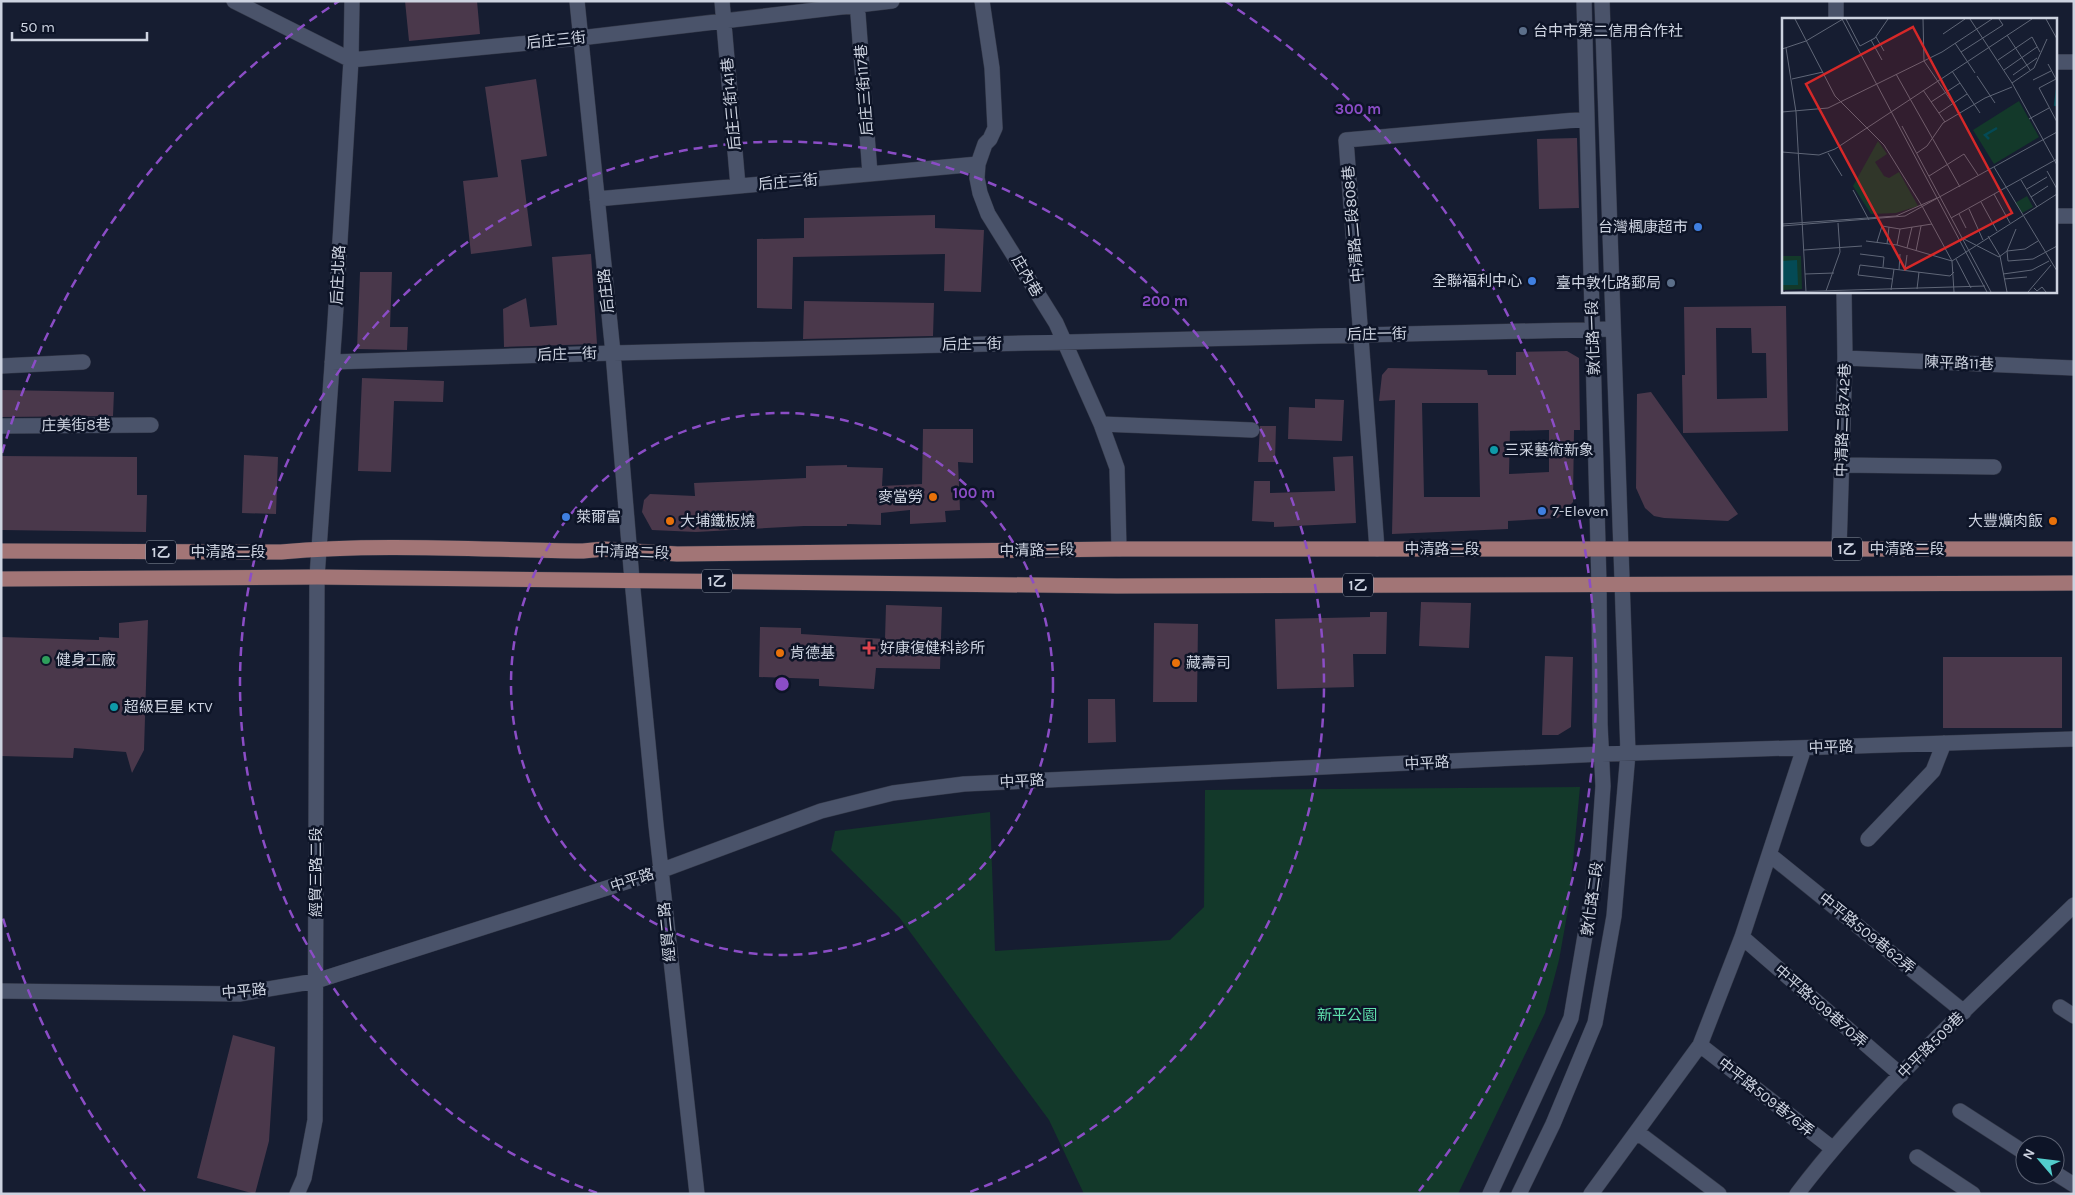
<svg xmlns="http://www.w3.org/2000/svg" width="2075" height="1195" font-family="Karla,'Noto Sans TC',sans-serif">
	<rect width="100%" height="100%" fill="#161d31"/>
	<path fill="#13392a" d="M1580 787 1569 904 1559 960 1545 1013 1458 1194H1084L1049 1120 899 917 831 850 835 831 990 812 995 951 1170 940 1204 907 1205 790Z"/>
	<path fill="#4a384b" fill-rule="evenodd" d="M405 1H477L480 34 409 41Z
		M536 79 547 156 521 160 532 246 471 254 463 181 498 177 485 87Z
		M1577 138 1579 208 1539 209 1537 139Z
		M935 215V228L984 230 981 292 944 291 945 254 793 257 792 309 757 308V239L804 238V218Z
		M591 254 597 344 504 347 503 309 526 298 530 327 557 325 552 257Z
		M360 272H392L390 327H408L407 350 357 349Z
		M804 301 934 303 933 336 803 339Z
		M1786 306 1788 431 1683 433 1682 375H1685L1684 307ZM1716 328H1751L1752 353H1766L1767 398 1717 399Z
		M1567 351 1579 358 1580 430H1574L1573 502 1558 518 1508 521V529L1392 534 1395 400 1379 401 1382 375 1388 368 1487 370 1488 375H1516V352ZM1422 403H1478L1480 497H1424ZM1549 430V472L1509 474 1510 431Z
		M362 378 444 381 443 402 394 401 391 472 358 471Z
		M1 390 114 392 113 416 1 417Z
		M1651 392 1738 514 1728 521 1664 518 1654 516 1645 508 1636 488 1637 394Z
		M1315 399 1344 400 1342 441 1288 439 1289 407 1315 408Z
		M1260 426H1276L1275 462H1258Z
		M923 429H973V463L958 462 960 510 945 511 946 522 910 524V510L881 513V525L847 524V526H804L696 532 652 530 642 512 644 500 650 494 695 496 694 483 806 478V466L847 465V467L883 468 882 486 922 484Z
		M244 455 278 457 276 514 242 513Z
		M1 456 137 457V495H147L146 532 1 530Z
		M1353 456 1356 523 1274 527V522L1252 521 1254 481H1270V493L1335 491 1333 457Z
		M1421 602 1471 603 1469 648 1419 646Z
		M886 605 942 607 940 669 876 668 874 689 819 686V679L759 677 760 627 801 628V634L885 639Z
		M1370 612H1387L1386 654H1353L1354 687 1277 689 1275 619 1370 617Z
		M148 620 144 750 132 773 126 752 74 748 73 758 1 756V637L99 640V637L119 638V623Z
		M1154 623 1198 624 1197 702H1153Z
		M1545 656 1573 657 1571 727 1558 735H1542Z
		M1943 657H2062V728H1943Z
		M1088 699H1115L1116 742 1088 743Z
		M233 1035 275 1047 269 1141 255 1194 197 1178Z"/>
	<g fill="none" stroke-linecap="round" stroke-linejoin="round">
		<defs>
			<path id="minor" d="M234 1 351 60 580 38 892 1
				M577 1 613 353 632 580 656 825 697 1194
				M722 1 738 186
				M857 1 870 174
				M982 1 992 68 995 128 990 139 985 144 978 164 977 178 980 193 988 214 1056 323 1101 424 1117 468 1119 549
				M1836 1V19
				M2056 62H2074
				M597 199 978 164
				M2056 216H2074
				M1845 358 2074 368
				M332 362 613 353 1613 329
				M1 366 83 362
				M1101 424 1252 430
				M1 426 151 425
				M1842 465 1994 467
				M1377 549 1346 140 1587 119
				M1839 549 1845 358 1844 291
				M1868 839 1933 771 1944 743
				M1770 855 1964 1012
				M1742 937 1901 1075
				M1 991 239 994 316 981 660 871 821 811 893 793 964 784 1602 754 2074 739
				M2060 1007 2074 1016
				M1700 1045 1832 1148
				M1960 1111 2025 1153
				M1637 1132 1719 1194
				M1917 1157 1973 1194
				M2055 1173 2074 1185
				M297 1194 304 1178 315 1120 317 577 335 323 351 60 352 1
				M1490 1194 1571 1018 1598 859 1603 786 1600 724 1599 585 1584 1
				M1519 1194 1553 1124 1595 1023 1614 916 1628 753 1602 1
				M1591 1194 1700 1045 1742 937 1804 748
				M1797 1194C1878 1088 1978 998 2074 905"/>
			<path id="major" d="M1 551 281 552C381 543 483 550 583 551L604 549 677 554 1119 549H2074
				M1 579 317 577 1117 586 2074 583"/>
		</defs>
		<use href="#minor" stroke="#333848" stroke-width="16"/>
		<use href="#major" stroke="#333848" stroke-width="16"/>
		<use href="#minor" stroke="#4a536a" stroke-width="15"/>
		<use href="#major" stroke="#a27576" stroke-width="15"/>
	</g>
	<g fill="none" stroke="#8b4dc6" stroke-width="2.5" stroke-dasharray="9 6">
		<circle cx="782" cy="684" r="271"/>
		<path d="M597 1193A542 542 0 1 1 967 1193"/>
		<path d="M145 1191A814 814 0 0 1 2 915M2 453A814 814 0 0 1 339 1M1225 1A814 814 0 0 1 1419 1191"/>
	</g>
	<g fill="#5c6f8a" stroke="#0d1427" stroke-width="2">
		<circle cx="1523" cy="31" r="5"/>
		<circle cx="1671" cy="283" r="5"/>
	</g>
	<g fill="#3f7fe0" stroke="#0d1427" stroke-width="2">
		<circle cx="1698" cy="227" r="5"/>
		<circle cx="1532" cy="281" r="5"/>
		<circle cx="1542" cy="511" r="5"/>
		<circle cx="566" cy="517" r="5"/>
	</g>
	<g fill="#0f9aa8" stroke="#0d1427" stroke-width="2">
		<circle cx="1494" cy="450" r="5"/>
		<circle cx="114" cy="707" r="5"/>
	</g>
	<g fill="#e8710a" stroke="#0d1427" stroke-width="2">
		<circle cx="933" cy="497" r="5"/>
		<circle cx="670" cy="521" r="5"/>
		<circle cx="2053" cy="521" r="5"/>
		<circle cx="780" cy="653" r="5"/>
		<circle cx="1176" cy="663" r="5"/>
	</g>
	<path fill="#e0444e" stroke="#0d1427" stroke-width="2" d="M866.5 640.5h5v5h5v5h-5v5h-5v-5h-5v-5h5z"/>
	<circle fill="#2e9e5b" stroke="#0d1427" stroke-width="2" cx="46" cy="660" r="5"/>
	<g text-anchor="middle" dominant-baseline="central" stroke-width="5" stroke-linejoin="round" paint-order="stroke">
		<g fill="#0d1427" stroke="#939aa8" stroke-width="1">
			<rect x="1832" y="537.5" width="30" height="23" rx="4"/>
			<rect x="146" y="540.5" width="30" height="23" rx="4"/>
			<rect x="702" y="569.5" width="30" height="23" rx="4"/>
			<rect x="1343" y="573.5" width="30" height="23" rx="4"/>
		</g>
		<g font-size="14" font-weight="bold" fill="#cdd3e0">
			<text x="1847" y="549">1乙</text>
			<text x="161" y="552">1乙</text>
			<text x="717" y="581">1乙</text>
			<text x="1358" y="585">1乙</text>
		</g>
		<g font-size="15" fill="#cdd3e0" stroke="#0d1427" text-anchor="start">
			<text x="1533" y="31">台中市第二信用合作社</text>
			<text x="1688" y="227" text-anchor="end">台灣楓康超市</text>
			<text x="1522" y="281" text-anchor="end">全聯福利中心</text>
			<text x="1661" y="283" text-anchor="end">臺中敦化路郵局</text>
			<text x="1504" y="450">三采藝術新象</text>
			<text x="923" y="497" text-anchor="end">麥當勞</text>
			<text x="1552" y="511">7-Eleven</text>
			<text x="576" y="517">萊爾富</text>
			<text x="680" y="521">大埔鐵板燒</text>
			<text x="2043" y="521" text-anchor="end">大豐爌肉飯</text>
			<text x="880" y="648">好康復健科診所</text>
			<text x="790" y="653">肯德基</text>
			<text x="56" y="660">健身工廠</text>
			<text x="1186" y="663">藏壽司</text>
			<text x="124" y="707">超級巨星 KTV</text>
		</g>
		<g font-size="15" fill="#cdd3e0" stroke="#0d1427">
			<text transform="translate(556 40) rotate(-6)">后庄三街</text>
			<text transform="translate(864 90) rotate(-94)">后庄三街117巷</text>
			<text transform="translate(731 104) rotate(-95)">后庄三街141巷</text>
			<text transform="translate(788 182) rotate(-5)">后庄二街</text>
			<text transform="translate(1353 224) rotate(-95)">中清路二段808巷</text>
			<text transform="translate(338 275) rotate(-87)">后庄北路</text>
			<text transform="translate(1027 276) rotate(60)">庄內巷</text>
			<text transform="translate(606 291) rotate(-96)">后庄路</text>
			<text transform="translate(1377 334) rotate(-1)">后庄一街</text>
			<text transform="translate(1593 338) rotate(-92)">敦化路一段</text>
			<text transform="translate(972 344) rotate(-1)">后庄一街</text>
			<text transform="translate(567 354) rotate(-2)">后庄一街</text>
			<text transform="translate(1959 363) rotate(2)">陳平路11巷</text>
			<text transform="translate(1843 420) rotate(-88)">中清路二段742巷</text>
			<text transform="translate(76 425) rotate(-1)">庄美街8巷</text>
			<text x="1442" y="549">中清路二段</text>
			<text x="1907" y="549">中清路二段</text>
			<text transform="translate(1037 550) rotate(-1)">中清路二段</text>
			<text x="228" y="552">中清路二段</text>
			<text transform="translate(632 552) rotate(2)">中清路二段</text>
			<text transform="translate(1831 747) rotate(-2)">中平路</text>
			<text transform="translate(1427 763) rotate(-3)">中平路</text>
			<text transform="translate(1022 781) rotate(-3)">中平路</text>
			<text transform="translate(316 872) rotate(-90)">經貿三路二段</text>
			<text transform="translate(632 880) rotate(-18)">中平路</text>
			<text transform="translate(1592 899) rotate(-82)">敦化路二段</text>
			<text transform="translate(667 932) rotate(-96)">經貿二路</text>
			<text transform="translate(1867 933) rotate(39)">中平路509巷62弄</text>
			<text transform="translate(244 991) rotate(-5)">中平路</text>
			<text transform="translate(1821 1006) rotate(41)">中平路509巷70弄</text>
			<text transform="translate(1931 1045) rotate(-45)">中平路509巷</text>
			<text transform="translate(1766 1097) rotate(38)">中平路509巷76弄</text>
		</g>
		<g font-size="15" fill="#5fdfac" stroke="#0d1427">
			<text x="1347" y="1015">新平公園</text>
		</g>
	</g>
	<g transform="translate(1782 18)">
		<rect width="275" height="275" fill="#161d31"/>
		<path d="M237 83 257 119 212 146 191 112ZM96 123 105 136 93 144 102 158 107 160 117 154 136 188 114 195 89 196 71 168ZM245 178 251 189 240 195 233 185ZM0 238H19L20 271 0 272Z" fill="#13392a"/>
		<path d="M15 242 16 267H0V243Z" fill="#044a55"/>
		<path fill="none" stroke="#044a55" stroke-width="2.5" d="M273 88 275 72M207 121 203 117 215 110"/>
		<path fill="none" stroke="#5f6677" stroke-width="1" d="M13 1 53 78 102 127 140 188 170 243 172 274M60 1 205 274M64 1 78 28M141 1 142 43 178 96M188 1 230 65 275 147M264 1 275 21M161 16 183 1M225 17 248 52M94 19 102 33M89 22 100 42M173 25 193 55M78 28 93 20 106 1M4 30 14 94 24 274M0 31 24 23 61 1M179 34 221 7 217 1M216 42 250 19 258 34M266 46 274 61M222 52 255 29M170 53 198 95M114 56 178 169M231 57 255 40M195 58 213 85M10 61 41 54M274 61 257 70 275 104M251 62 269 53M230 65 252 50 265 21M141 72 163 104M149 84 178 65M0 94 46 90 160 34 210 1M157 95 185 76M247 101 267 90M120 108 209 274M0 134 37 137 53 131 250 1M46 135 60 158M135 135 145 128 161 105 203 80 230 69M212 149 275 253M265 153 275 171M147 158 182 136 196 157M239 162 255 189M245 171 265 159M71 172 87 202M212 176 228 205M249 179 266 168M199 184 215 213M187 191 201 222M177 196 184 210M169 200 275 141M1 206 114 198 155 180M0 208 123 198 275 114M206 218 218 238 225 274M180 220 217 239 225 233 234 211M84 223 115 227 170 243 275 176M256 223 243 231 225 233 226 243 251 241 275 228M95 224 100 208 118 211 150 206M105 226 107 209M115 227 118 211M125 230 130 209M22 232 80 228M134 233 139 208M78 236 102 239 101 249M174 241 189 270M117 252 118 236M123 252 125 237M23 256 52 255M221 256 250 252 267 243M110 261 76 257 78 247 168 258 172 254M222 261 245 259M252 270 255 273 260 269 264 274M135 271 137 254M109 272 112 251M44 273 58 234 56 205M3 274 203 268M246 274 269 247"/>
		<path fill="#d62828" fill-opacity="0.15" stroke="#d62828" stroke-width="2.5" d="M131 9 230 195 123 251 24 66Z"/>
		<rect width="275" height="275" fill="none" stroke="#cdd3e0" stroke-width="2.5"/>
	</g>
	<circle cx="782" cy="684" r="8" fill="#8b4dc6" stroke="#0d1427" stroke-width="2.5"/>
	<g font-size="15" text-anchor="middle" font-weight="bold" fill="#8b4dc6" stroke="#0d1427" stroke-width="5" stroke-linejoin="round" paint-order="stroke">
		<text x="1358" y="114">300 m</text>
		<text x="1165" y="306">200 m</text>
		<text x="974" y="498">100 m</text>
	</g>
	<rect width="2075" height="1195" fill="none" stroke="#cdd3e0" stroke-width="5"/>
	<g transform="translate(2040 1160) rotate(298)"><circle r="24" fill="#0d1427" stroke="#5a6071"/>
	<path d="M0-4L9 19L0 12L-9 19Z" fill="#52cdcc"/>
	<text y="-8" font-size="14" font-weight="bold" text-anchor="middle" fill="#cdd3e0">N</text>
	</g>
	<path d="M12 32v8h135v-8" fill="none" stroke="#cdd3e0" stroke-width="2.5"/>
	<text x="20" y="32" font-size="15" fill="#cdd3e0" stroke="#0d1427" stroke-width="4" paint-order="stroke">50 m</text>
</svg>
